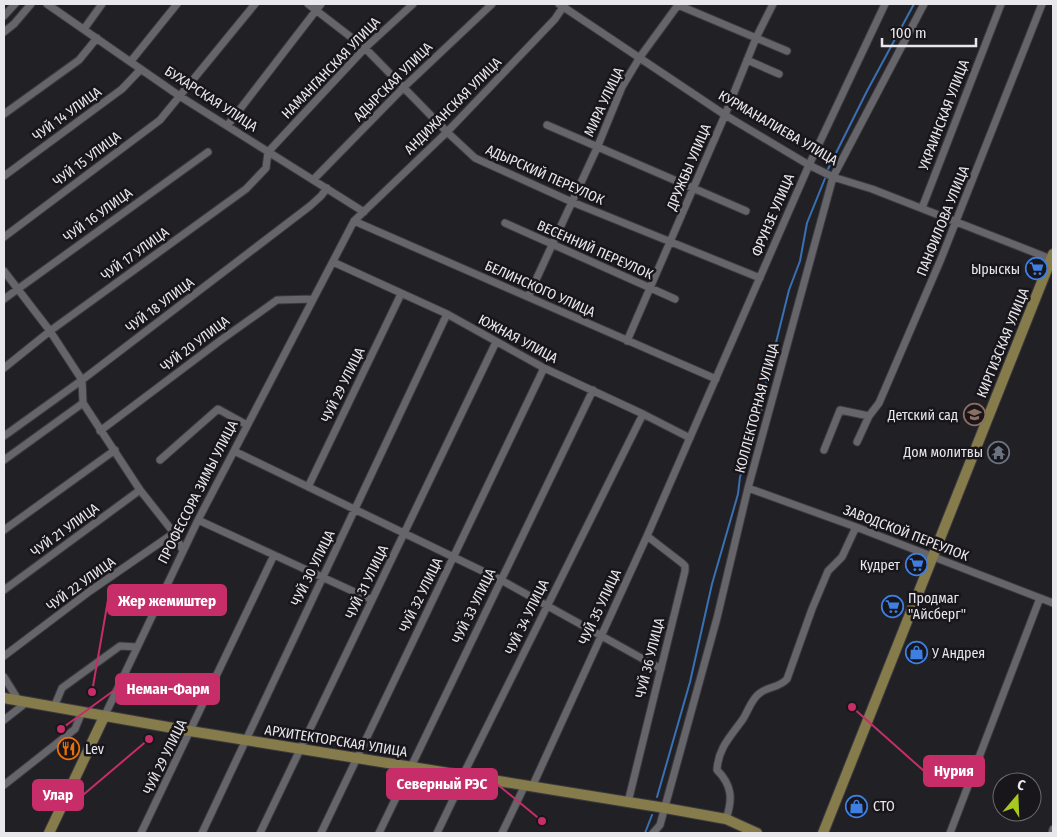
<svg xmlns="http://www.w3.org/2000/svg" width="1057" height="837" font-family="'Fira Sans Condensed',sans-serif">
	<rect width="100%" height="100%" fill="#212024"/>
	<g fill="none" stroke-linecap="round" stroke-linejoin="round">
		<path stroke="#3971b4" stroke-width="2" d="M827 171 867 91 914 4
			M657 797 690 682 712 584 738 494 740 477 762 409 767 379 789 290 800 261 807 223 826 176
			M645 833 652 815"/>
		<defs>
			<path id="street" d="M47 4 181 97 364 212
				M308 4 365 48 447 132 475 158 572 202 760 278
				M559 4 725 115 809 165 833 177 872 189 1051 259
				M4 16 15 4
				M84 29 102 4
				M4 32 14 24 31 4
				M747 60 779 74
				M131 61 177 4
				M4 114 79 60 97 38
				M547 125 746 211
				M227 126 321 4
				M4 176 122 89 141 69
				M313 180 403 88 492 4
				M922 208 1001 4
				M354 221 716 379
				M505 223 675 299
				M4 237 160 120 255 4
				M333 262 447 314 544 368 643 414 690 438
				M4 271 50 331 82 380 83 403 140 490 174 533 183 551
				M528 297 597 148 622 87 640 57 678 5 787 51
				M4 299 208 152
				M627 341 725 115 756 38 773 4
				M4 368 50 331 246 189 266 168 268 152 365 48 413 4
				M100 431 221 340 277 300 313 299
				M4 436 82 380 310 206 321 196 327 188
				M857 442 869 416 879 403 941 259 1042 4
				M824 450 840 410 869 416
				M234 451 501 580 661 669
				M4 460 83 403
				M160 460 218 409 247 425
				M308 487 401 294
				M748 488 856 527 1053 603
				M198 520 372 600
				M4 530 115 450
				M4 590 140 490
				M4 656 90 591 174 533
				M4 677 19 701
				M54 707 62 688 120 646 137 647
				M104 717 198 520 354 221 447 132 555 19 565 4
				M4 720 27 702
				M4 785 75 729 82 712
				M532 787 647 536 809 165 885 4
				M628 802 685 571V566L682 563 647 536
				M726 819C733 799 732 785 717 770 718 748 731 736 743 719 748 711 752 698 760 693 769 686 779 688 787 679L812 609 828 571 842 557 856 527
				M141 833 274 555
				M202 833 447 314
				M260 833 496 342
				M321 833 544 368
				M379 833 593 390
				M437 833 462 781 465 771 643 414
				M502 833 525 785
				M653 833 660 825 666 803 717 618 748 488 833 177 924 4
				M950 833 1040 598
				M1052 833 1053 829"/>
			<path id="secondary" d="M4 698 190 731 665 808 726 819 757 833
				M49 833 104 717
				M823 833 1053 254"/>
		</defs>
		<use href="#street" stroke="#3c3a3f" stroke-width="9"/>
		<use href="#secondary" stroke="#3c3a3f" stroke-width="12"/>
		<use href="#street" stroke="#66656a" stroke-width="7"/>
		<use href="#secondary" stroke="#867b4a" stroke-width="10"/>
	</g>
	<defs>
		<symbol id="supermarket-ring" viewBox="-11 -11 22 22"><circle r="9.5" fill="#18161b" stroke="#3f7fe0" stroke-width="1.5"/><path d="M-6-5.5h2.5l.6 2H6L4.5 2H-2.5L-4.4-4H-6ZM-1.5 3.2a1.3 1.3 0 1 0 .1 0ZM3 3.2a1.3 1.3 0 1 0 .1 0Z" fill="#3f7fe0"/></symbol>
		<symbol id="school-ring" viewBox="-11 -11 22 22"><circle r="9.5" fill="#18161b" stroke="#8d6e63" stroke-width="1.5"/><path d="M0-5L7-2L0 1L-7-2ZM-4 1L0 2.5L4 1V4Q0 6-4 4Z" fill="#8d6e63"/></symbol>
		<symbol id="temple-ring" viewBox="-11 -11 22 22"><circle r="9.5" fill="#18161b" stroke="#6b7280" stroke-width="1.5"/><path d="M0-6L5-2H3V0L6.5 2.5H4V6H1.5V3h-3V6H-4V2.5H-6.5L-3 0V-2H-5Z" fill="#6b7280"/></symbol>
		<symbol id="shop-ring" viewBox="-11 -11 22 22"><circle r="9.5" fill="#18161b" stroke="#3f7fe0" stroke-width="1.5"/><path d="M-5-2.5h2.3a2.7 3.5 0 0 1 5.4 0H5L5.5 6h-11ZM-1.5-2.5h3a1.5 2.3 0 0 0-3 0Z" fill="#3f7fe0"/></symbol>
		<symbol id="restaurant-ring" viewBox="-11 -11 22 22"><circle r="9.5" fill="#18161b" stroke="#e8710a" stroke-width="1.5"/><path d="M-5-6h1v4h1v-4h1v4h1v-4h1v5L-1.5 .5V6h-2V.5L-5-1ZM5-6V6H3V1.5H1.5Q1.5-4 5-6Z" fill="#e8710a"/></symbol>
	</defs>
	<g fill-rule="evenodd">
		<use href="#supermarket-ring" x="1024" y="256" width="25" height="25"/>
		<use href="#school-ring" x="962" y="402" width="25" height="25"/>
		<use href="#temple-ring" x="986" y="440" width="25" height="25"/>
		<use href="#supermarket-ring" x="904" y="552" width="25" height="25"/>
		<use href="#supermarket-ring" x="880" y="594" width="25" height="25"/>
		<use href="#shop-ring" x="904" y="640" width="25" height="25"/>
		<use href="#restaurant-ring" x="56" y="736" width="25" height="25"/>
		<use href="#shop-ring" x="844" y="794" width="25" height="25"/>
	</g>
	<g text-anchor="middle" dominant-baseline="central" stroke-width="5" stroke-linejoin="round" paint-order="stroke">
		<g font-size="14" fill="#e8e7eb" stroke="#18161b">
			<text transform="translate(331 68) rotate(-46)">НАМАНГАНСКАЯ УЛИЦА</text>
			<text transform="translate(393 82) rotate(-45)">АДЫРСКАЯ УЛИЦА</text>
			<text transform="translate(211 99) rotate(33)">БУХАРСКАЯ УЛИЦА</text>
			<text transform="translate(604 102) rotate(-65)">МИРА УЛИЦА</text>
			<text transform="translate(453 106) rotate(-45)">АНДИЖАНСКАЯ УЛИЦА</text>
			<text transform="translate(67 114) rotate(-36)">ЧУЙ 14 УЛИЦА</text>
			<text transform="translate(944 115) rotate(-69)">УКРАИНСКАЯ УЛИЦА</text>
			<text transform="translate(778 128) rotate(30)">КУРМАНАЛИЕВА УЛИЦА</text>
			<text transform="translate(87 159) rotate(-37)">ЧУЙ 15 УЛИЦА</text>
			<text transform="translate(689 167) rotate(-67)">ДРУЖБЫ УЛИЦА</text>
			<text transform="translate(545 175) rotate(24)">АДЫРСКИЙ ПЕРЕУЛОК</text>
			<text transform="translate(98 215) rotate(-36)">ЧУЙ 16 УЛИЦА</text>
			<text transform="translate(773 215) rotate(-67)">ФРУНЗЕ УЛИЦА</text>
			<text transform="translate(943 221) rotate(-68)">ПАНФИЛОВА УЛИЦА</text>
			<text transform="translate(595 250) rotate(24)">ВЕСЕННИЙ ПЕРЕУЛОК</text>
			<text transform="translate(135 254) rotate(-36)">ЧУЙ 17 УЛИЦА</text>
			<text transform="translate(540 289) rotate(24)">БЕЛИНСКОГО УЛИЦА</text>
			<text transform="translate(160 305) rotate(-37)">ЧУЙ 18 УЛИЦА</text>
			<text transform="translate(518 339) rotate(28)">ЮЖНАЯ УЛИЦА</text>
			<text transform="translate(1003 343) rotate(-68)">КИРГИЗСКАЯ УЛИЦА</text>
			<text transform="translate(195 344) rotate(-37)">ЧУЙ 20 УЛИЦА</text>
			<text transform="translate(343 385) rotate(-64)">ЧУЙ 29 УЛИЦА</text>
			<text transform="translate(757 408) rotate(-75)">КОЛЛЕКТОРНАЯ УЛИЦА</text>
			<text transform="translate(198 492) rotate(-63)">ПРОФЕССОРА ЗИМЫ УЛИЦА</text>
			<text transform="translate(65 530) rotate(-36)">ЧУЙ 21 УЛИЦА</text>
			<text transform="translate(906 533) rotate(21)">ЗАВОДСКОЙ ПЕРЕУЛОК</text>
			<text transform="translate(313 568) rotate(-64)">ЧУЙ 30 УЛИЦА</text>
			<text transform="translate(367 582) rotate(-64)">ЧУЙ 31 УЛИЦА</text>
			<text transform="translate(81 584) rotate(-36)">ЧУЙ 22 УЛИЦА</text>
			<text transform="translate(421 595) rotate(-64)">ЧУЙ 32 УЛИЦА</text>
			<text transform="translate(474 606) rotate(-64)">ЧУЙ 33 УЛИЦА</text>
			<text transform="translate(600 607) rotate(-65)">ЧУЙ 35 УЛИЦА</text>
			<text transform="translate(527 617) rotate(-64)">ЧУЙ 34 УЛИЦА</text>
			<text transform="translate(650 658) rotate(-76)">ЧУЙ 36 УЛИЦА</text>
			<text transform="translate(336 741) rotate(9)">АРХИТЕКТОРСКАЯ УЛИЦА</text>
			<text transform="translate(165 757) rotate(-64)">ЧУЙ 29 УЛИЦА</text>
		</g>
		<g font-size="14" fill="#e8e7eb" stroke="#18161b" text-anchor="end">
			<text x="1020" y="269">Ырыскы</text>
			<text x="958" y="415">Детский сад</text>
			<text x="983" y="452">Дом молитвы</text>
			<text x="900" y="565">Кудрет</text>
			<text x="908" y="598" text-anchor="start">Продмаг<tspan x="908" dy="16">"Айсберг"</tspan></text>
			<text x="932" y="653" text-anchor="start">У Андрея</text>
			<text x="85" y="749" text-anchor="start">Lev</text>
			<text x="873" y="806" text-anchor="start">СТО</text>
		</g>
	</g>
	<path fill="none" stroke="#c62d69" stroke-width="2" d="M92 692L108 600M61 729L116 689M852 707L924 771M542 821L497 784M149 739L83 795"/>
	<g fill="#c62d69" stroke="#18161b" stroke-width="2">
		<circle cx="92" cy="692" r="5"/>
		<circle cx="61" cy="729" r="5"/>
		<circle cx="852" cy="707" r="5"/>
		<circle cx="542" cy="821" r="5"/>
		<circle cx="149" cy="739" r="5"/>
	</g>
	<g fill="#c62d69" stroke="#c62d69" stroke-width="2">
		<rect x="108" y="585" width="118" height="30" rx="5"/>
		<rect x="116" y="674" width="103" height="30" rx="5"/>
		<rect x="924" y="756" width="60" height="30" rx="5"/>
		<rect x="387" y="769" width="110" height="30" rx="5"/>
		<rect x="33" y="780" width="50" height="30" rx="5"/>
	</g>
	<g font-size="15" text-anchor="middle" font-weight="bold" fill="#fff">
		<text x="167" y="606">Жер жемиштер</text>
		<text x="168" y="694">Неман-Фарм</text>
		<text x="954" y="776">Нурия</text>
		<text x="442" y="789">Северный РЭС</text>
		<text x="58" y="800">Улар</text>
	</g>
	<rect width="1057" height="837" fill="none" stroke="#e8e7eb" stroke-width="10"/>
	<g transform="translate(1017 797) rotate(19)"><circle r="24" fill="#18161b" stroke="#6b6a6e"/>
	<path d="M0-4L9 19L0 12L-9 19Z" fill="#a6c821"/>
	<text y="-8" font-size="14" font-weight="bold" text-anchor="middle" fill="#e8e7eb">С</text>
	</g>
	<path d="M882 38v8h94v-8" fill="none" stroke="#e8e7eb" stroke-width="2.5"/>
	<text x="890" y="38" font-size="15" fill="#e8e7eb" stroke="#18161b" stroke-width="4" paint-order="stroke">100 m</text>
</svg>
